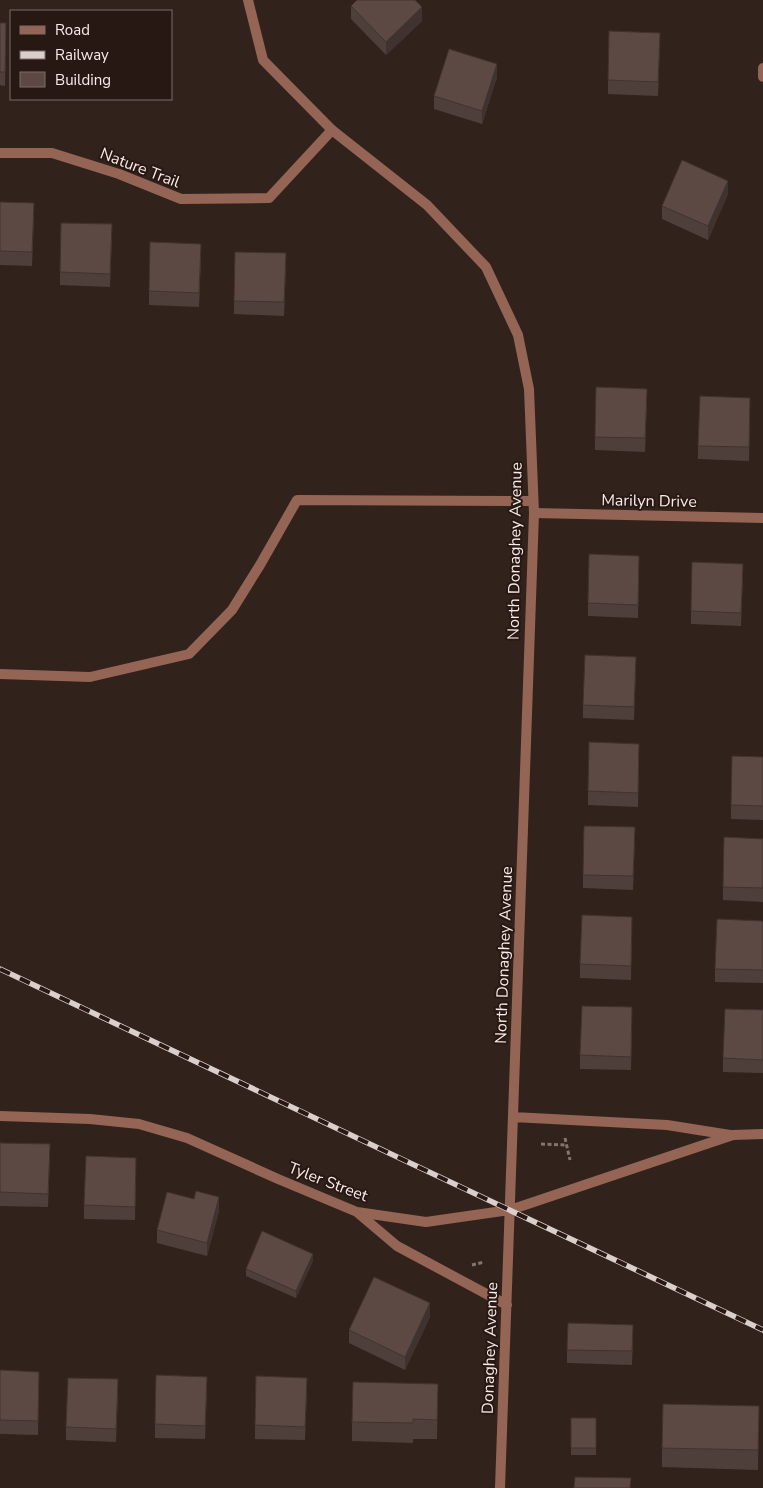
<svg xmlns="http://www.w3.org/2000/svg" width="763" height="1488" font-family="'Nunito Sans',sans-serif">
	<rect width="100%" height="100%" fill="#32221c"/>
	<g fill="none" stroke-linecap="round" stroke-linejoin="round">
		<path stroke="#837570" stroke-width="3" stroke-dasharray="4 2.5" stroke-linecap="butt" d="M565 1138 570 1160
			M541 1144 566 1145
			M472 1265 484 1262"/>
		<path stroke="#946455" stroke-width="10" d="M0 674 90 677 189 654 232 610 260 565 297 500 533 501"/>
		<path stroke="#946455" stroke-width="10" d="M763 77V68
			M0 153H52L119 174 181 199 269 198 332 130
			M534 513 763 518"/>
		<path stroke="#946455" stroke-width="10" d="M248 0 263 60 332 130 427 205 486 267 518 335 529 389 534 513 500 1488
			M0 1116 90 1119 139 1124 187 1138 278 1179 357 1212 426 1222 510 1210 733 1135 763 1134
			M513 1117 667 1125 730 1135
			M358 1213 397 1246 507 1305"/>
		<defs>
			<path id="rail" d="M0 969 763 1330"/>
		</defs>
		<use href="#rail" stroke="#dbcfcb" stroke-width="5.5"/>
		<use href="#rail" stroke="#281813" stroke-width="4" stroke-dasharray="11" stroke-linecap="butt"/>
	</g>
	<path fill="#4f3f3a" d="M351 6 422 21 386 55 351 19Z
		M0 23 6 36 5 86 0 85Z
		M660 47 658 96 608 94V80Z
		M497 77 482 124 434 109V96Z
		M728 194 708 240 662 219V206Z
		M0 202 34 216 32 266 0 265Z
		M112 238 110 287 60 285V272Z
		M201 257 199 307 149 305V291Z
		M286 267 284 316 234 314V301Z
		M647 402 645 452 595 450V437Z
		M750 412 749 461 698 459V446Z
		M639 569 638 618 588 616V603Z
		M743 577 741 626 691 624V611Z
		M636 671 634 720 583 718V705Z
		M639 757 638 807 588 805V791Z
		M763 757V820L731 819V805Z
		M763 839V902L723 900V887Z
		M635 840 633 890 583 888V875Z
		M763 921V983L715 982V969Z
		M632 930 631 980 580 978V964Z
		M763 1010V1073L723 1072V1058Z
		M632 1021 631 1070 580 1069V1055Z
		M0 1143 50 1158 48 1207 0 1206Z
		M136 1171 135 1220 84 1219V1205Z
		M194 1199 219 1211 207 1256 157 1243V1230Z
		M313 1261 296 1298 246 1276V1269Z
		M430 1317 405 1370 349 1343V1330Z
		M633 1338 632 1365 567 1363V1350Z
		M0 1370 39 1385 38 1435 0 1434Z
		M438 1384 437 1439H413V1443L352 1441V1422Z
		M207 1390 205 1439 155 1438V1424Z
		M307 1391 305 1440 255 1439V1425Z
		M118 1392 116 1442 66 1440V1427Z
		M759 1406 758 1470 662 1467V1448Z
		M571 1418H596V1455H571Z"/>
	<path fill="#40332f" d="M422 7V21L386 55V42Z
		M497 64V77L482 124V111Z
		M728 181V194L708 240V226Z
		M219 1197V1211L207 1256V1243Z
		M313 1254V1261L296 1298V1291Z
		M430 1303V1317L405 1370V1357Z"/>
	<path fill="#5c4943" stroke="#40332f" d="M357 0H415L422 7 386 42 351 6Z
		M0 23H6L5 72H0Z
		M609 31 660 33 658 82 608 80Z
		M449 49 497 64 482 111 434 96Z
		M682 160 728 181 708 226 662 206Z
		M0 202 34 203 32 252 0 251Z
		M61 223 112 224 110 274 60 272Z
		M150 242 201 244 199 293 149 291Z
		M235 252 286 253 284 302 234 301Z
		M596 387 647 389 645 438 595 437Z
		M700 396 750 398 749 447 698 446Z
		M589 554 639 556 638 605 588 603Z
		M692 562 743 564 741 613 691 611Z
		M585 655 636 657 634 707 583 705Z
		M589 742 639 744 638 793 588 791Z
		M732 756 763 757V806L731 805Z
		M584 826 635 827 633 876 583 875Z
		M724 837 763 839V888L723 887Z
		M582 915 632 917 631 966 580 964Z
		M717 919 763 921V970L715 969Z
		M582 1006 632 1007 631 1057 580 1055Z
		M725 1009 763 1010V1060L723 1058Z
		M0 1143 50 1144 48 1194 0 1192Z
		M86 1156 136 1158 135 1207 84 1205Z
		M196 1191 219 1197 207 1243 157 1230 167 1192 194 1199Z
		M262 1231 313 1254 296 1291 246 1269Z
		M374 1277 430 1303 405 1357 349 1330Z
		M568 1323 633 1325 632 1351 567 1350Z
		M0 1370 39 1372 38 1421 0 1420Z
		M156 1375 207 1377 205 1426 155 1424Z
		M256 1376 307 1378 305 1427 255 1425Z
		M68 1378 118 1379 116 1429 66 1427Z
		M353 1382 438 1384 437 1420 413 1419V1423L352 1422Z
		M663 1404 759 1406 758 1450 662 1448Z
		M571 1418H596V1448H571Z
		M575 1477 631 1478 630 1488H574Z"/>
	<g text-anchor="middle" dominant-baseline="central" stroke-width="4" stroke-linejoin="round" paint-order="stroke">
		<g font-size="16" fill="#f6ebe7" stroke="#281813">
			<text transform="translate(140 168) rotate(21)">Nature Trail</text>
			<text transform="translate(649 501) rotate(1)">Marilyn Drive</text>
			<text transform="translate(515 551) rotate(-89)">North Donaghey Avenue</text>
			<text transform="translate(504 955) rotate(-88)">North Donaghey Avenue</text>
			<text transform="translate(328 1182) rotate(21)">Tyler Street</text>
			<text transform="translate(490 1348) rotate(-88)">Donaghey Avenue</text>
		</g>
	</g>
	<rect x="10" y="10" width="162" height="90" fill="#281813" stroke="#7a6c68"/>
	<rect x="20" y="26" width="25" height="8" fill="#946455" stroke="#7a6c68"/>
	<text x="55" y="35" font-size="15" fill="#f6ebe7">Road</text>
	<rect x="20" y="51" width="25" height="8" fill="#dbcfcb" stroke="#7a6c68"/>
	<text x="55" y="60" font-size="15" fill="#f6ebe7">Railway</text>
	<rect x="20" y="72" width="25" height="15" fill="#5c4943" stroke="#7a6c68"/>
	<text x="55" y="85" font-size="15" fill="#f6ebe7">Building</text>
</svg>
